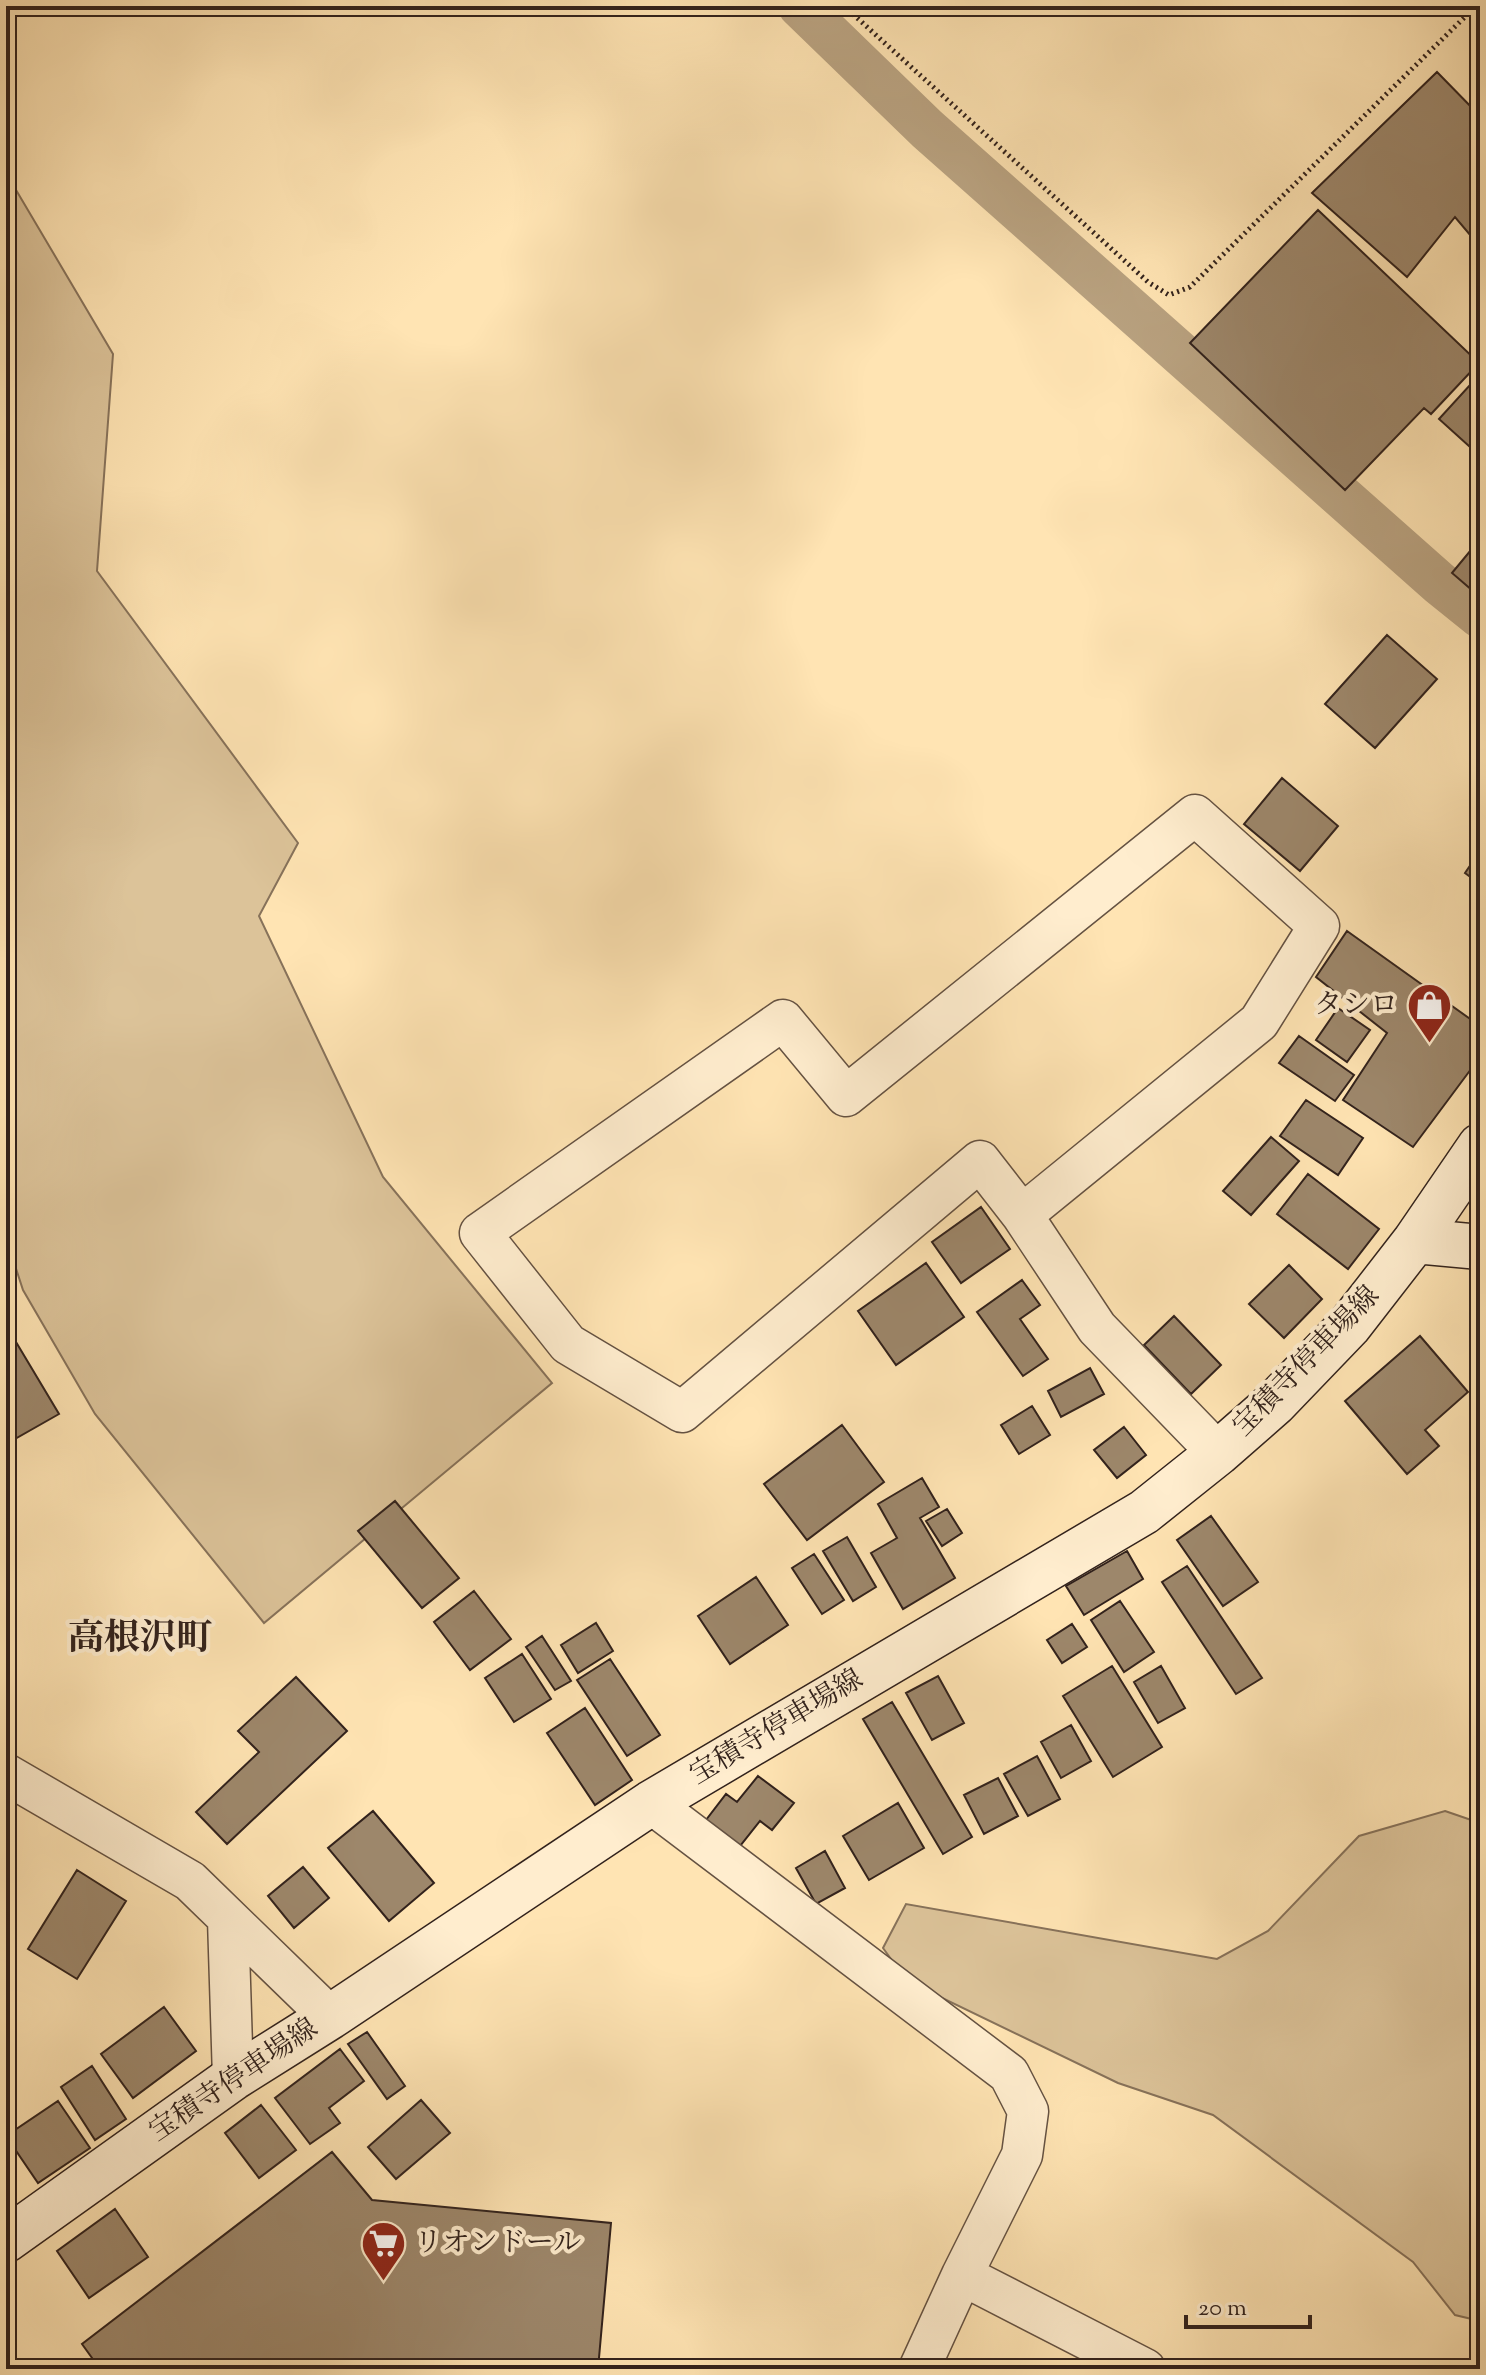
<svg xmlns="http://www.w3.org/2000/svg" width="1486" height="2375" font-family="'Sorts Mill Goudy','Noto Serif JP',serif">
	<rect width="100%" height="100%" fill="#ffe4b3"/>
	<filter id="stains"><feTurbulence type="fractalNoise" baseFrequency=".0025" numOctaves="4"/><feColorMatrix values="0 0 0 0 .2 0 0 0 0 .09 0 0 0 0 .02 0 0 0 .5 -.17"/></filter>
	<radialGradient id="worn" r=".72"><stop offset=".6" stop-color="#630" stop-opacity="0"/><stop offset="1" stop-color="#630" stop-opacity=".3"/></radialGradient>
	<path fill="#dcc399" stroke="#87725a" stroke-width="2" d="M6 173 113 354 97 571 298 843 259 916 383 1177 552 1383 264 1623 95 1414 23 1290 6 1238Z
		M1445 1811 1480 1823V2321L1455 2315 1413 2262 1213 2115 1118 2083 907 1981 883 1948 906 1904 1217 1959 1268 1931 1359 1836Z"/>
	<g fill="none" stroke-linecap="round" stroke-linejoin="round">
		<path stroke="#b9a280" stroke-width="44" d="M800 6 927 129 1439 583 1480 616"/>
	</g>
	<path fill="#9d876b" stroke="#32221c" stroke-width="2" d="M1437 72 1480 116V228L1471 236 1455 217 1407 277 1312 193Z
		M1318 210 1479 363 1431 414 1424 408 1345 490 1190 343Z
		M1480 374V456L1439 419Z
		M1480 539V597L1452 573Z
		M1387 635 1437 679 1375 748 1325 704Z
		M1282 778 1338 826 1300 871 1244 824Z
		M1480 851V884L1465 873Z
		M1347 931 1480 1026V1057L1413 1147 1343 1100 1387 1033 1316 977Z
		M1338 1008 1370 1030 1347 1062 1316 1040Z
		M1299 1036 1354 1075 1335 1101 1279 1063Z
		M1306 1100 1363 1138 1338 1175 1280 1136Z
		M1271 1137 1299 1161 1251 1215 1223 1191Z
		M1308 1174 1379 1229 1348 1269 1277 1214Z
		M981 1207 1010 1249 961 1283 932 1242Z
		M926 1263 964 1317 896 1365 858 1311Z
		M1289 1265 1322 1299 1284 1338 1249 1304Z
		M1022 1280 1040 1305 1020 1319 1048 1359 1023 1376 977 1312Z
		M1174 1316 1221 1365 1191 1394 1144 1345Z
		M1420 1336 1468 1392 1425 1430 1439 1446 1407 1474 1345 1401Z
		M16 1342 59 1414 6 1444V1348Z
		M1090 1368 1104 1394 1061 1417 1048 1391Z
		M1032 1406 1050 1435 1019 1454 1001 1425Z
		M842 1425 884 1482 807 1540 764 1484Z
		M1124 1427 1146 1455 1117 1478 1094 1450Z
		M922 1478 939 1507 920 1518 955 1578 903 1609 871 1553 897 1538 878 1504Z
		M395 1501 459 1578 422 1608 358 1531Z
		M947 1509 962 1533 942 1546 926 1521Z
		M1211 1516 1258 1582 1223 1606 1177 1540Z
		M847 1537 876 1587 853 1601 823 1551Z
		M1127 1551 1143 1579 1084 1615 1066 1586Z
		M814 1554 844 1600 822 1614 792 1568Z
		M1187 1566 1262 1678 1236 1694 1162 1582Z
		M756 1577 788 1625 730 1664 698 1616Z
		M474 1591 511 1639 470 1670 434 1622Z
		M1120 1601 1154 1652 1124 1672 1091 1620Z
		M596 1623 613 1651 578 1673 561 1645Z
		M1072 1624 1087 1647 1062 1663 1047 1640Z
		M542 1636 571 1681 555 1690 526 1647Z
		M522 1654 551 1699 514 1722 485 1678Z
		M610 1659 660 1735 627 1756 577 1680Z
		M1112 1666 1162 1747 1113 1777 1063 1696Z
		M1161 1666 1185 1708 1158 1723 1134 1682Z
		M938 1676 964 1723 932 1740 906 1693Z
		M296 1677 347 1731 227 1844 196 1812 259 1752 238 1731Z
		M892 1702 972 1837 943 1854 863 1719Z
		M585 1708 632 1780 595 1805 547 1733Z
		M1071 1725 1091 1761 1061 1778 1041 1742Z
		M1037 1756 1060 1799 1028 1816 1004 1774Z
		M758 1776 794 1803 772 1830 760 1821 740 1846 706 1820 726 1794 737 1802Z
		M998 1778 1018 1816 984 1834 964 1795Z
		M898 1803 924 1848 869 1880 843 1836Z
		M373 1811 434 1883 389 1921 328 1848Z
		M825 1851 845 1888 816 1904 796 1868Z
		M303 1867 329 1898 294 1928 268 1896Z
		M77 1870 126 1901 77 1979 28 1949Z
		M164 2007 196 2051 133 2098 101 2054Z
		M367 2032 405 2086 387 2099 348 2044Z
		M340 2049 364 2081 329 2108 340 2123 310 2144 275 2098Z
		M92 2066 126 2119 95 2140 61 2087Z
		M421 2100 450 2133 396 2179 368 2147Z
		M58 2101 90 2148 38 2183 6 2136Z
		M261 2105 296 2150 259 2178 225 2133Z
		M332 2152 372 2200 611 2223 598 2369H100L82 2344Z
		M115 2209 148 2257 89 2298 57 2251Z"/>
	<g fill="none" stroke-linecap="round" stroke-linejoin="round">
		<defs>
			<path id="street" d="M1022 1215 980 1161 682 1412 568 1344 480 1233 783 1020 846 1096 1195 815 1319 926 1259 1022 1022 1215 1097 1328 1218 1453
				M6 1774 190 1881 330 2017
				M651 1803 1009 2074 1028 2111 1022 2155 962 2275 919 2369
				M228 1919 233 2078
				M962 2275 1145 2369"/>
			<path id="secondary" d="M1415 1241 1480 1247
				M6 2240 233 2078 330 2017 651 1803 1144 1512 1218 1453 1275 1403 1349 1326 1415 1241 1480 1146"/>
		</defs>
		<use href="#street" stroke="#655242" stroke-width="43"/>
		<use href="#secondary" stroke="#32221c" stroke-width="47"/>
		<path stroke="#32221c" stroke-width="5" stroke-dasharray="2 4" stroke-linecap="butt" d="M844 6 1148 282 1169 295 1190 287 1476 6"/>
		<use href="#street" stroke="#ffedce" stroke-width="40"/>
		<use href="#secondary" stroke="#ffedce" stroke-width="44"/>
	</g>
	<defs>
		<symbol id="shop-pin" viewBox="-11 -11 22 30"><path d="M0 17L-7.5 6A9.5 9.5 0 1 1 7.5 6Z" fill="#8f2418" stroke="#ffedce"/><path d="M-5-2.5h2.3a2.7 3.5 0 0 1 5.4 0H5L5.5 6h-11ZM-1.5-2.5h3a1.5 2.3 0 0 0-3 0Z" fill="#fff"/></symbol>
		<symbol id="supermarket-pin" viewBox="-11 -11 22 30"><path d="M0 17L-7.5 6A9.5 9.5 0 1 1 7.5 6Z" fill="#8f2418" stroke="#ffedce"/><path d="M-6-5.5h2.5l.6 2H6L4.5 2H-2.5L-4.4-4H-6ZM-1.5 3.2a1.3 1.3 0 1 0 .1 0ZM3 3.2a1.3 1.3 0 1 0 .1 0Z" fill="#fff"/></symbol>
	</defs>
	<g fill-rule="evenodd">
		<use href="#shop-pin" x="1404" y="980" width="51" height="69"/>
		<use href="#supermarket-pin" x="358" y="2218" width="51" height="69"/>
	</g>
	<g text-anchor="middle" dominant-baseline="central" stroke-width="8" stroke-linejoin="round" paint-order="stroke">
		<g font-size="28" fill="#32221c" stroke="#ffedce" text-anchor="end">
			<text x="1398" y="1006">タシロ</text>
			<text x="414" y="2244" text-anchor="start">リオンドール</text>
		</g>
		<g font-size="28" fill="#32221c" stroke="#ffedce">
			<text transform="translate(1307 1362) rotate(-46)">宝積寺停車場線</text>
			<text transform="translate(777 1728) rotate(-31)">宝積寺停車場線</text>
			<text transform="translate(234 2081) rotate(-34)">宝積寺停車場線</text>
		</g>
		<g font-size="36" font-weight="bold" fill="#32221c" stroke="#ffedce">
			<text x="140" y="1640">高根沢町</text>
		</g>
	</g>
	<rect width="1486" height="2375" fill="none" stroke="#ffe4b3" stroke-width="32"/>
	<rect x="8" y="8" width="1470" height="2359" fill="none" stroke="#32221c" stroke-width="4"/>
	<rect x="16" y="16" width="1454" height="2343" fill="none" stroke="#32221c" stroke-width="2"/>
	<path d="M1186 2315v12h124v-12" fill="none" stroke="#32221c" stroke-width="4"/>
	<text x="1198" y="2315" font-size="24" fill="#32221c" stroke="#ffedce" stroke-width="6" paint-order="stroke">20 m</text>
	<rect width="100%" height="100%" filter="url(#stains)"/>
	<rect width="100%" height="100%" fill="url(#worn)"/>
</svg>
